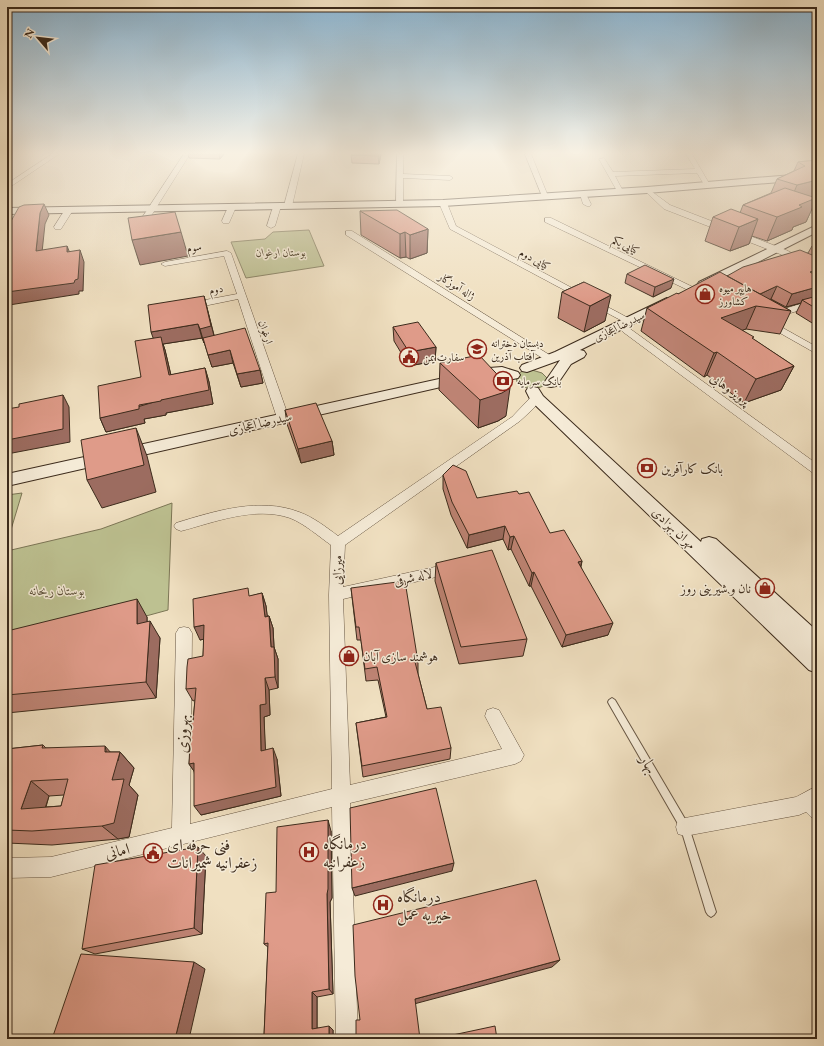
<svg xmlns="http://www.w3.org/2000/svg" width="824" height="1046" font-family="'EB Garamond',Amiri,serif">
	<rect width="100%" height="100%" fill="#f0e0c1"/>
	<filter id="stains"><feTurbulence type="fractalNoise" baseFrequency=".005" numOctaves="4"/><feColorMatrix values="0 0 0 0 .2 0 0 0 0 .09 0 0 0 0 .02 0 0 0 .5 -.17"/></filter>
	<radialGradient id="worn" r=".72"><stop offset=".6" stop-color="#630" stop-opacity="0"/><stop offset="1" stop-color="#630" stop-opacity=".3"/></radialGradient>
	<path fill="#bdc191" stroke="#7c7656" d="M309 230 324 266 246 278 231 242 265 239 273 232Z
		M532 370 542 373 548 379 546 384C537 391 525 390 517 382L516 376C520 371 525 370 532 370Z
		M22 493 7 543V495Z
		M172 503 168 610 7 654V551L101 529Z"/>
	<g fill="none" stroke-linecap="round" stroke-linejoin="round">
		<defs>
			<path id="lane" d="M612 698 615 700 688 824 716 912 714 915 711 917 708 915 706 912 681 829 609 704 608 702 609 700Z"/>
			<path id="street" d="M52 154H59L7 189V184Z
				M184 154H190L141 232H135L134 230Z
				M298 154H304L292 206 288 208 284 206Z
				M397 154H403V174L450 176 453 178 450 180 403 178V204L399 206H396Z
				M525 154H531L548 196 547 197 542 196Z
				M686 154H692L710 185 709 186H705L697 173 615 176 623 191 620 193 617 191 599 159 604 158 613 172 695 169Z
				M647 188 670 205 786 250 817 266V271L780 254 664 209 645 191 644 190Z
				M583 192 586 194 591 204 590 206H587L583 204 580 194Z
				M440 201H443L447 203 456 226 634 321 629 324 626 323 450 229 439 203Z
				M274 204H280L281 206 275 226 271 228 267 226Z
				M229 205H235L236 207 229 223H223L222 221Z
				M66 208H72L73 210 61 229H55L54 227Z
				M545 218H551L697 289 693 292 690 291 545 222Z
				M346 231H352L556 359 551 362 547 361 346 235Z
				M7 238H12L13 240 11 282 7 285Z
				M227 251 231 253 289 418 287 420H279L277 418 238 299 189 309 184 306 189 303 237 294 224 256 165 266 161 264 165 262Z
				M817 299V305L774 318 769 315 771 313Z
				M767 319 817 347V354L764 324 762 322 764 320Z
				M626 327 629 328 817 464V474L813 473 623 332 621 330 623 328Z
				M536 395 541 398 534 408 520 421 345 545 343 587 453 563 458 564 460 568 458 572 453 573 343 599 350 785 502 749 485 716 487 710 493 708 499 710 524 755 521 761 515 764 350 803 358 1039H336L332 807 51 877 7 878V858L51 857 172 828 176 633 179 628 184 627 189 628 192 633 190 824 332 789 329 595 331 545C318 536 305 524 290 518 255 506 215 522 181 531L176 529 174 526 176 523C215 511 260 497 299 512 313 517 326 527 338 536L512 417 532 396Z
				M817 786V820L811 817 806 812 799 815 685 836 678 834 676 827 678 820 685 818 796 797Z"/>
			<path id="secondary" d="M817 173V179L647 193 443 206 7 214V208L443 200 647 187Z
				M817 225V232L707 288H699L697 285 699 282Z
				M667 298 671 299 673 302 671 305 580 350 584 351 586 354 584 357 571 364 556 386 551 387 546 386 544 383 560 360 527 372 522 371 520 368 522 365 555 352Z
				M502 367 518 372 520 375 518 378 513 379 501 375 489 376 7 486V474L489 368Z
				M533 387 538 388 543 396 701 542 702 539 709 537 716 539 817 631V673L809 670 531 401 526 391 528 388Z"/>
		</defs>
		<use href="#lane" stroke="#695845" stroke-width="2"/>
		<use href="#street" stroke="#695845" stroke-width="1"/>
		<use href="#secondary" stroke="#3c2b1c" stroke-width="2"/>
		<use href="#lane" fill="#f5ebd7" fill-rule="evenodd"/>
		<use href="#street" fill="#f5ebd7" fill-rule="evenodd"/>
		<use href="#secondary" fill="#f5ebd7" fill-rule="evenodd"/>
	</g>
	<path fill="#c08576" stroke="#3c2b1c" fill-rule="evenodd" d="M188 154H224L220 159 189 158Z
		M381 154 379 164 352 163 351 155Z
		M817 160V199H816L806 222 793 227 792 230 767 241 752 236 749 244 730 251 705 241 713 217 740 213 743 205 771 193 777 179 794 171 798 162Z
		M360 211 428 229 427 253 410 259 406 257 400 258 361 235Z
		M817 245V326L796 313 801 303 786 307 771 299H770L791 311 780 334 746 329 742 330 753 339 794 366 781 390 744 403 707 375 704 377 641 331 647 308 678 294 727 276 808 253 812 246Z
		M627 274 671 288 653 297 625 283Z
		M584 282 605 321 584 332 558 318 562 292Z
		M204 296 214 335 260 370 263 383 241 387 233 363 212 367 204 342V343L202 338 163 344 165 350 171 375 205 368 209 382 213 404 166 413V415L144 419 145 423 106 432 100 418 141 377 153 338Z
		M393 327 436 347 435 361 409 366 394 341Z
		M440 363 506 416 498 421 478 428 439 390Z
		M285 410 332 441 334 455 301 463 287 424Z
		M443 475 477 498 550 533 582 561 581 567 608 635 562 647 531 586H529L511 549 508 550 503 539 467 548 451 515 443 489Z
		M436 563 527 639 523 656 459 664 435 581Z
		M351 588 418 662V674L427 709 451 748 450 759 363 777 356 723 386 717 378 680 366 681 361 640H357Z
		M262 593 266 606 267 616H269L273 628 274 647 278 659V688L269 690 270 715 264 717 265 750 277 759 281 796 201 815 194 771 189 764 193 722 195 700 193 701 186 689 203 656 204 639 200 640 251 596Z
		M147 617V621L160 638 156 698 7 713V631Z
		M43 745 46 748 110 752H120L134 768 129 785 138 795 129 837 118 839 52 845 7 843V749ZM64 795 61 806 46 807 49 796Z
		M331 831 332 898 330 902 333 994 317 997V1028L333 1030V1039H247L264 1036 268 947 264 944 276 892Z
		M206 856 202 934 95 954 82 949Z"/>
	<path fill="#9c6c60" stroke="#3c2b1c" d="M219 154H224L220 159Z
		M379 154H381L379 164 378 156Z
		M817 180V198L806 222 793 227 792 230 767 241 777 217 788 207 797 185Z
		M44 204 49 215 45 224 41 262 36 251 40 213Z
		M758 219 749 244 730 251 739 227Z
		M428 229 427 253 410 259V235Z
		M181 232 188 256 140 265 132 240Z
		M405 232 406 257 400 258V234Z
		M67 246 72 258 67 252Z
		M80 250 84 262 83 291H79V294L9 305 7 301V292Z
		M817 270V282L810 272Z
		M674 279 671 288 653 297 655 287Z
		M777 286 771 299 756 306 746 329 712 341 721 318 758 295Z
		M817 287V298L802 300 801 303 786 307 792 294Z
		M611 295 605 321 584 332 590 306Z
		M204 296 215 340 204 343 200 329Z
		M198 324 202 338 163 344 165 350 174 389 156 346 151 332Z
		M436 347 435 361 409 366V352Z
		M230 350 233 363 212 367 208 355Z
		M717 352 707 375 704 377 714 353Z
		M794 366 781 390 744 403 756 379Z
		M205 368 209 382 213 404 166 413V415L144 419 145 423 106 432 100 418 161 400Z
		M260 370 263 383 241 387 237 374Z
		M510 388 506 416 498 421 478 428 480 400Z
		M63 395 69 407 70 442 7 454V440Z
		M136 428 147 456 156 492 102 508 87 480Z
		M332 441 334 455 301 463 298 449Z
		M505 526 503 539 467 548 469 535Z
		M514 536 511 549 508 550 510 537Z
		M582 561 578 575V562Z
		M534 572 531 586H529L532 573Z
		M262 593 266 606 269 629 265 617Z
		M137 599 147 617V641L137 624Z
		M269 616 273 628 274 647 278 659V688L275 677 271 647Z
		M150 621 160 638 156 698 146 682Z
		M613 623 608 635 562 647 566 635Z
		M204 625 209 638 200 640 194 627Z
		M265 678 269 690 270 715 264 717 266 761 261 751 260 705Z
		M105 746 118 761 120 752 134 768 129 785 138 795 129 837 118 839 102 826 112 780Z
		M273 748 277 759 281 796 201 815 194 806Z
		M194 763 196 774 189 764Z
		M31 781 49 796 40 824 21 809Z
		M328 820 331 831 332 898 330 902 333 994 329 989 327 894Z
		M198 847 206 856 202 934 194 928Z
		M454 863 452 871 355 896 352 888Z
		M560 960 552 967 414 1004 415 999Z
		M194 962 205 969 189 1039H175Z
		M312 992 317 997V1032L312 1029Z
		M329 1026 333 1030V1039H329Z"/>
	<path fill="#df9b89" stroke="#3c2b1c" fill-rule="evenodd" d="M352 154H379L378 156 351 155Z
		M817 160V180L797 185 777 179 805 166 798 162Z
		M785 188 816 198 799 205 802 207 777 217 743 205Z
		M44 204 40 213 36 251 67 246V252L80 250 78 279 75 280 74 283 7 292V274L11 257H8L10 223 19 207 24 205Z
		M731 209 758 219 739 227 713 217Z
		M397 210 428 229 410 235 405 232 400 234 360 211Z
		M175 212 181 232 132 240 128 218Z
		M817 245V249L812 246Z
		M800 250 817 257V270L810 272 817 276V287L792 294 777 286 760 294 727 276 743 267Z
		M645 265 674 279 655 287 627 274Z
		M720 272 791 311 756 306 721 318 754 337 752 338 794 366 756 379 717 352 714 353 647 308 677 293 678 294Z
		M584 282 611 295 590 306 562 292Z
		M204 296 211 326 200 329 198 324 151 332 148 305Z
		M817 296V309L802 300Z
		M418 322 436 347 409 352 393 327Z
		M245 328 260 370 237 374 230 350 208 355 203 338Z
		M161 337 169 375 205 368 209 390 161 400V401L139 405V409L100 418 98 386 141 377 135 341Z
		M479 355 510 388 502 393 480 400 440 363Z
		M63 395V429L7 440V409L19 407V404Z
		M316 403 332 441 298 449 285 410Z
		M136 428 144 465 87 480 81 440Z
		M453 465 466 471 477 498 517 491 519 494 529 492 550 533 564 530 582 561 578 562 613 623 566 635 534 572 532 573 514 536 510 537 505 526 469 535 452 502 443 475Z
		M492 550 527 639 461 647 436 563Z
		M405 581 418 662H415L427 709 441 707 451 748 362 766 356 723 387 717 377 667 365 669 359 627H356L351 588Z
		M248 588 249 596 262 593 265 617 269 616 271 647H274L275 677 265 678 266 704 260 705 261 751 273 748 276 787 194 806V763L189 764 191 722H193L196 688 186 689 187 667 188 659 203 656 204 625 194 627 193 599Z
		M137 599V624L150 621 146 682 7 695V631Z
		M43 745 42 748 105 746V752H120L112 780 124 779 114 823 102 826 32 831 7 830V749ZM68 779 61 806 21 809 31 781Z
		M436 788 454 863 352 888 350 808Z
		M328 820V889L327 894 329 989 312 992V1029L329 1026V1039H247L264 1036 268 943 264 944 266 893 276 892 277 827Z
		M198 847 194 928 82 949 95 865Z
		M536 880 560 960 415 999 420 1039H350V1037H356V1020H360L355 976 353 925Z
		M81 954 194 962 175 1039H52Z
		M495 1026 497 1039H434Z"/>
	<linearGradient id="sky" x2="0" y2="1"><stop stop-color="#8ab7d6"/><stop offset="0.51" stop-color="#f8f1e3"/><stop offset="1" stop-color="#f8f1e3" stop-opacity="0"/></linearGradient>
	<rect width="824" height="300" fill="url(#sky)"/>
	<defs>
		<symbol id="shop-ring" viewBox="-11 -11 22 22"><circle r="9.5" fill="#f5ebd7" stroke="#8f2418" stroke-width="1.5"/><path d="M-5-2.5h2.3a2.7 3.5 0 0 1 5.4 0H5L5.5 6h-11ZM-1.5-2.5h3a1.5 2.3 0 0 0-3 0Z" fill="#8f2418"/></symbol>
		<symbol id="school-ring" viewBox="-11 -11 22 22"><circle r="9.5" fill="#f5ebd7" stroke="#8f2418" stroke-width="1.5"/><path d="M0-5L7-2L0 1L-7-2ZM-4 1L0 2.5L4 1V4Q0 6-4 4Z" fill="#8f2418"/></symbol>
		<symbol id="civic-ring" viewBox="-11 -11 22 22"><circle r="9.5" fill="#f5ebd7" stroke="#8f2418" stroke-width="1.5"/><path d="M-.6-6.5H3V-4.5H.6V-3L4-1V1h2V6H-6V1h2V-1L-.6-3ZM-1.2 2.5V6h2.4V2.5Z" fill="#8f2418"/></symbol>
		<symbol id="bank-ring" viewBox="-11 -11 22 22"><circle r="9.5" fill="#f5ebd7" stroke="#8f2418" stroke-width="1.5"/><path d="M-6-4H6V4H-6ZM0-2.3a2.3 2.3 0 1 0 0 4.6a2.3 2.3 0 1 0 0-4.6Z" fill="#8f2418"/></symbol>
		<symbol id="hospital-ring" viewBox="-11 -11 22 22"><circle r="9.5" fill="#f5ebd7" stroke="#8f2418" stroke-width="1.5"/><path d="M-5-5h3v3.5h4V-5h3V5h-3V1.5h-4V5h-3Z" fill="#8f2418"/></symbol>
	</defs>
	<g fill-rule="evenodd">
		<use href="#shop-ring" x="694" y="283" width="22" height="22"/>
		<use href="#school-ring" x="466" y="338" width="22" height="22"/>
		<use href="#civic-ring" x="398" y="346" width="22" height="22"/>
		<use href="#bank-ring" x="492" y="370" width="22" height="22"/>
		<use href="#bank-ring" x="636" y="457" width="22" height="22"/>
		<use href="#shop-ring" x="754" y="577" width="22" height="22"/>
		<use href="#shop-ring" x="338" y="645" width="22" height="22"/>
		<use href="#hospital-ring" x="298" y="841" width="22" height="22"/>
		<use href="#civic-ring" x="142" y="842" width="22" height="22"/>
		<use href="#hospital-ring" x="372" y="894" width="22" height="22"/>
	</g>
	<g text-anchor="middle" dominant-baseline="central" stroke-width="3" stroke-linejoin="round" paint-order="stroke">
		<g font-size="11" fill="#3c2b1c" stroke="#f5ebd7">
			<text transform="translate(626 245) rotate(26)">کیایی یکم</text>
			<text transform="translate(194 247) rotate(-10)">سوم</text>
			<text transform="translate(535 259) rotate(28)">کیایی دوم</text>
			<text transform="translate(457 286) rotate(32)">ژاله آموزگار</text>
			<text transform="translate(216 289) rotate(-10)">دوم</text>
			<text transform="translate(619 326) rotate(-26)">سیدرضا اعجازی</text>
			<text transform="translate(266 332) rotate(71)">ارغوان</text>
		</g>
		<g font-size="11" font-style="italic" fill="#5c5039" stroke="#f5ebd7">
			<text x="281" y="252">بوستان ارغوان</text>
		</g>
		<g font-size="11" fill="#3c2b1c" stroke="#f5ebd7" text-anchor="start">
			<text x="719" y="288">هایپر میوه<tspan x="719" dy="13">کشاورز</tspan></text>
			<text x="491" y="343">دبستان دخترانه<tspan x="491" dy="13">آفتاب آذرین</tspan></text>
			<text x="423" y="357">سفارت یمن</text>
			<text x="517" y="381">بانک سرمایه</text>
		</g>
		<g font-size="13" fill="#3c2b1c" stroke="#f5ebd7">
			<text transform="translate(730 389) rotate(36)">پرویز وهابی</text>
			<text transform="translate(260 423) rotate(-13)">سیدرضا اعجازی</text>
			<text transform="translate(674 528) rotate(43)">مهران بهزادی</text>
			<text transform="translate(337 570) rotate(-88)">میرزایی</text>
			<text transform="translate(413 577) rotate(-13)">لاله شرقی</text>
		</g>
		<g font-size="13" fill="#3c2b1c" stroke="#f5ebd7" text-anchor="start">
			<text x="661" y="468">بانک کارآفرین</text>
			<text x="751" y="588" text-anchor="end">نان و شيرينى روز</text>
			<text x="363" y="656">هوشمند سازی آبان</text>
		</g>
		<g font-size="13" font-style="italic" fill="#5c5039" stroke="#f5ebd7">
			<text x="57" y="590">بوستان ریحانه</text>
		</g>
		<g font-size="16" fill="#3c2b1c" stroke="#f5ebd7">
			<text transform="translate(182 734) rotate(-89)">بهروزی</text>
			<text transform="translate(649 764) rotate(60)">بهار</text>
			<text transform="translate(117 851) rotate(-14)">امانی</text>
		</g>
		<g font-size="16" fill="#3c2b1c" stroke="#f5ebd7" text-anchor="start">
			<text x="323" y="843">درمانگاه<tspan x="323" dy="18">زعفرانیه</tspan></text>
			<text x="167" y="844">فنی حرفه ای<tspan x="167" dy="18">زعفرانیه شمیرانات</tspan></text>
			<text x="397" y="896">درمانگاه<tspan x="397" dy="18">خیریه عمل</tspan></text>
		</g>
	</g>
	<rect width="824" height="1046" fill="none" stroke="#f0e0c1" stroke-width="24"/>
	<rect x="8" y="8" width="808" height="1030" fill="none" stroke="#3c2b1c" stroke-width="2"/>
	<rect x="12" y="12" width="800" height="1022" fill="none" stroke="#3c2b1c"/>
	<g transform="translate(38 38) rotate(298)" stroke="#f5ebd7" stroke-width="3" paint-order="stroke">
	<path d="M0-3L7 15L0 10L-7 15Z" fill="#3c2b1c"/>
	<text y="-6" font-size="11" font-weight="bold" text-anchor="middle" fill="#3c2b1c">N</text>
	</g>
	<rect width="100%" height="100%" filter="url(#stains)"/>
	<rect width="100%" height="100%" fill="url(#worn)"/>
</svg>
